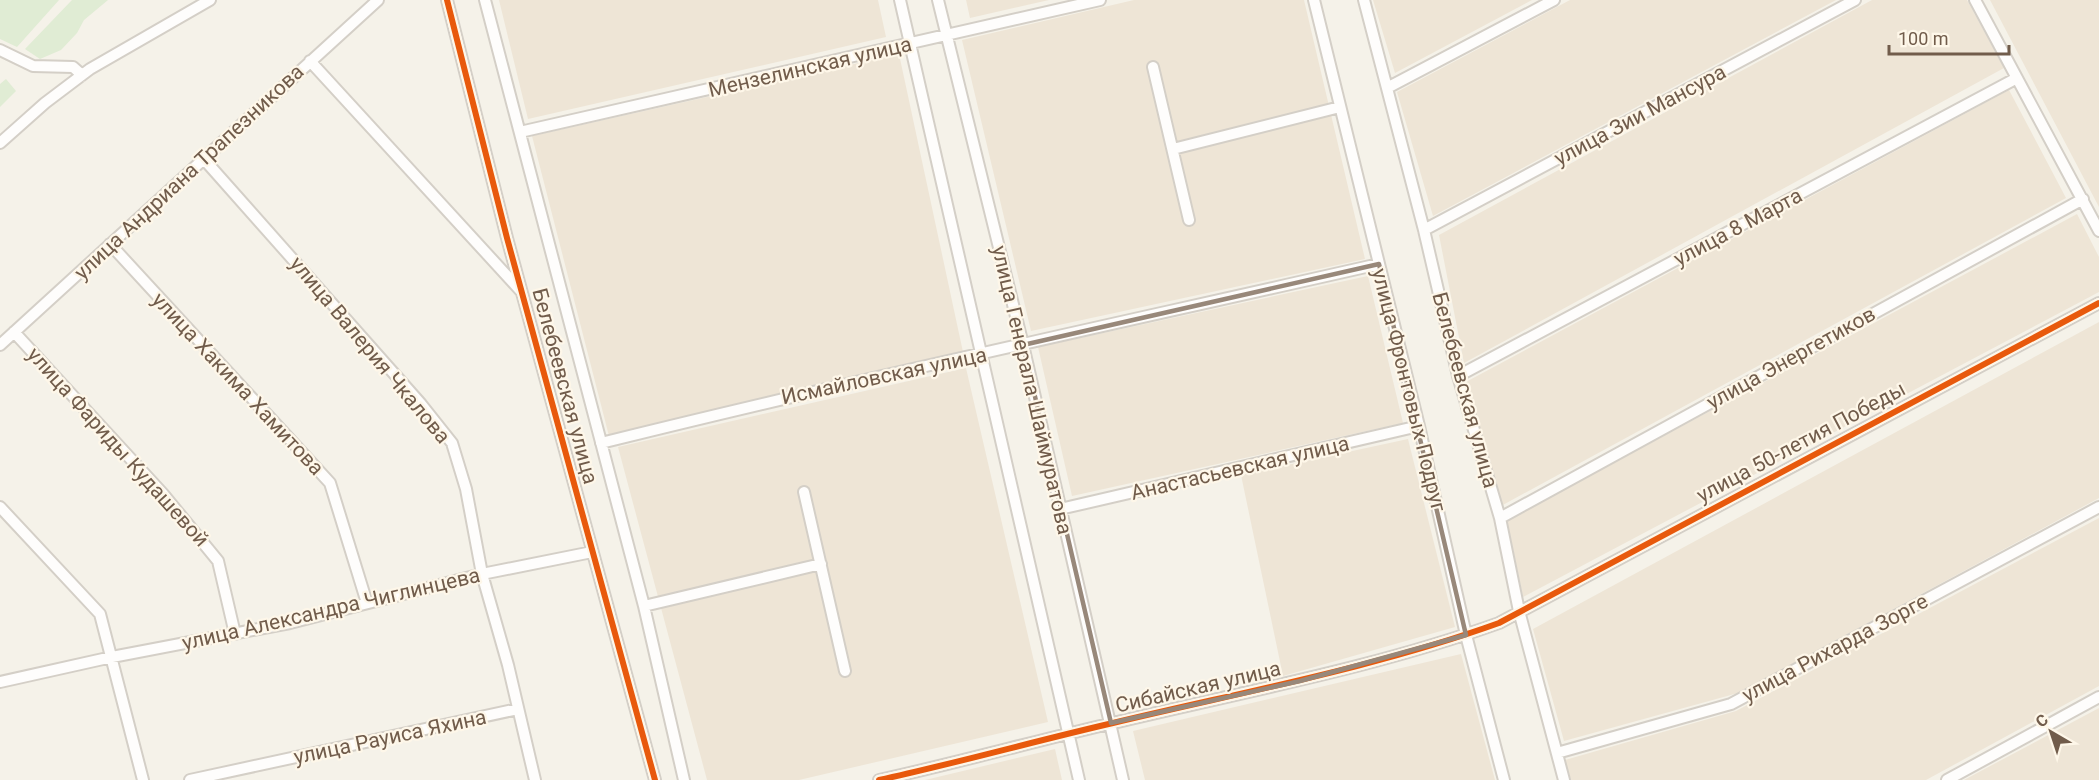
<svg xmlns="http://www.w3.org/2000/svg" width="2099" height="780" font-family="Roboto,sans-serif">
	<rect width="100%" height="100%" fill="#f5f2e9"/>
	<path fill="#eee5d6" d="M499 0H878L886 37 528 119Z
		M966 0H1049L970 18Z
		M1134 0H1304L1365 259 1031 331 962 40Z
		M1373 0H1532L1395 73Z
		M1570 0H1836L1433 216 1397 92Z
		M1872 0H1967L2004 68 1464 363 1439 235Z
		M1990 0H2099V207Z
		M899 54 963 352 609 436 532 136Z
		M2009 90 2066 198 1501 506 1464 383Z
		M2077 214 2099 257V292L1523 597 1507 520Z
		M1368 276 1403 423 1072 496 1038 347Z
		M2099 322V498L1738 693 1564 741 1533 629Z
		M966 368 1048 722 799 780H707L618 447Z
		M1408 439 1455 627 1283 676 1241 475Z
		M2099 518V686L1926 780H1571L1565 760 1736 711Z
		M1461 654 1495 780H1145L1133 731Z
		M2099 708V780H1964Z
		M1055 749 1062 780H925Z"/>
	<path fill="#e0ecd4" d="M0 0H59L17 47 0 39Z
		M72 0H108L84 20 77 33 61 50 40 59 25 49Z
		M6 79 16 91 0 107V84Z"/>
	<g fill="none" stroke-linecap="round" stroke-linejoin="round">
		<defs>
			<path id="minor" d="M447 0 507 238 655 780
				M485 0 644 606 684 780
				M900 0 1079 780
				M938 0 1023 345 1123 780
				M1314 0 1419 426 1466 635 1504 780
				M1364 0 1424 230 1458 376 1500 518 1519 611 1564 780
				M1975 0 2099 231
				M0 50 33 66 73 67 82 75
				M310 61 520 290
				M1153 67 1189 220
				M1387 88 1554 0
				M520 132 1100 0
				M0 143 45 103 90 69 210 0
				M1173 149 1340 107
				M202 157 421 404 452 443 466 489 482 574 508 665 535 780
				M1424 230 1855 0
				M110 244 330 483 367 603
				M14 332 163 494 218 561 235 634
				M0 345 378 0
				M1458 376 2017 78
				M601 443C859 379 1119 323 1379 264
				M804 492 845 671
				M0 507 100 614 143 780
				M1060 509 1419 426
				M1500 518 2083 199
				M644 606 821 564
				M0 682 112 657 290 623 482 574 592 552
				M1557 753 1731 704 2099 507
				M190 780 518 709
				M879 780C957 763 1035 741 1113 723 1242 692 1374 668 1499 623L2099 303
				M1947 780 2099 697"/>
		</defs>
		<use href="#minor" stroke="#d4cfc7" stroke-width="14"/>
		<use href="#minor" stroke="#fefdfc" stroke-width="10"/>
		<defs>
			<path id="cycleway" d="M447 0 507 238 655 780
				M879 780C957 763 1035 741 1113 723 1242 692 1374 668 1499 623L2099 303"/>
		</defs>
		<use href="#cycleway" stroke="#fef7e9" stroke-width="10"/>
		<use href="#cycleway" stroke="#e8590c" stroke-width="6"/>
	</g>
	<path fill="none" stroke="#98887a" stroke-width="4.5" stroke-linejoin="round" d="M1379 264 1466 635 1300 681 1111 723 1023 345Z"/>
	<g text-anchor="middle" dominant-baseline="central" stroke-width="4.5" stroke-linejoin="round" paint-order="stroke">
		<g font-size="21" fill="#715c4b" stroke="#fef7e9">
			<text transform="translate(810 67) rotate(-13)">Мензелинская улица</text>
			<text transform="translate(1640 115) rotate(-28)">улица Зии Мансура</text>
			<text transform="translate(189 172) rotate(-43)">улица Андриана Трапезникова</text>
			<text transform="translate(1738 227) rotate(-28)">улица 8 Марта</text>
			<text transform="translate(370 350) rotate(50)">улица Валерия Чкалова</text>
			<text transform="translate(1791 358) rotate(-29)">улица Энергетиков</text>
			<text transform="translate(884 376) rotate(-12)">Исмайловская улица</text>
			<text transform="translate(238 384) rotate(47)">улица Хакима Хамитова</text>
			<text transform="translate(565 386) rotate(75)">Белебеевская улица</text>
			<text transform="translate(1032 390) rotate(77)">улица Генерала Шаймуратова</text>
			<text transform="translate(1409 390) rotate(76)">улица Фронтовых Подруг</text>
			<text transform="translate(1465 390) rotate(75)">Белебеевская улица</text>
			<text transform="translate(1801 442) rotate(-28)">улица 50-летия Победы</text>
			<text transform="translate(118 447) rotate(48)">улица Фариды Кудашевой</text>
			<text transform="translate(1240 468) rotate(-13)">Анастасьевская улица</text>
			<text transform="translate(331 609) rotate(-13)">улица Александра Чиглинцева</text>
			<text transform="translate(1835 648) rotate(-28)">улица Рихарда Зорге</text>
			<text transform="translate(1198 687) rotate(-13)">Сибайская улица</text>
			<text transform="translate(390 737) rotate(-12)">улица Рауиса Яхина</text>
		</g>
	</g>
	<g transform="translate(2051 732) rotate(321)" stroke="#fef7e9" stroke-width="4.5" paint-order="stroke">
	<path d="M0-4.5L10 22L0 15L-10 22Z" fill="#715c4b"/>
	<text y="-9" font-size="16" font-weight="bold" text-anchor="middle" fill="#715c4b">С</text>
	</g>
	<path d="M1889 45v9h120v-9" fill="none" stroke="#715c4b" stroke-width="3"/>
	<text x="1898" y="45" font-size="18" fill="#715c4b" stroke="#fef7e9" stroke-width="4.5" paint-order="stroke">100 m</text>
</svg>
